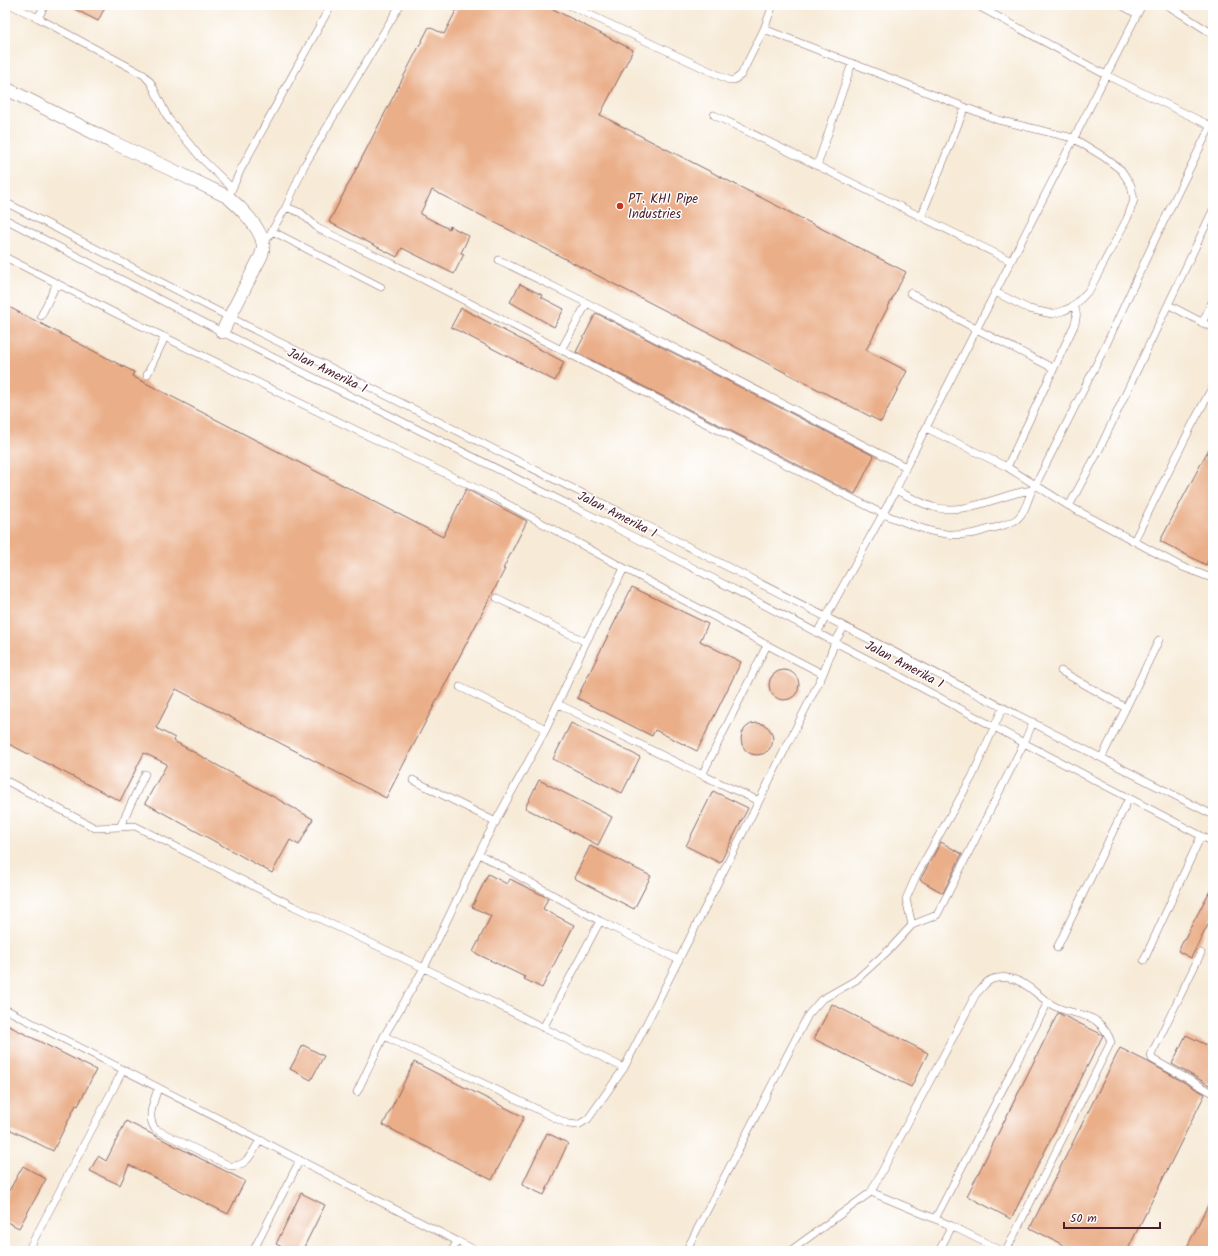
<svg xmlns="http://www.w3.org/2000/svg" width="1218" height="1256" font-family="Kalam,sans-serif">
	<rect width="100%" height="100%" fill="#fff"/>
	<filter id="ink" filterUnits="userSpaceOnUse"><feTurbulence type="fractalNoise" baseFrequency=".025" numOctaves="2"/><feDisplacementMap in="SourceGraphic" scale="8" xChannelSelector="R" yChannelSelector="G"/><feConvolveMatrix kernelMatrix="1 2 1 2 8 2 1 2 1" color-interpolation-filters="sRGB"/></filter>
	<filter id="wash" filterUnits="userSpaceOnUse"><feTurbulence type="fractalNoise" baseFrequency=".012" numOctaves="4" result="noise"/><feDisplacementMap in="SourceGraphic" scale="16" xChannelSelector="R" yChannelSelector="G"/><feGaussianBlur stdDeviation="0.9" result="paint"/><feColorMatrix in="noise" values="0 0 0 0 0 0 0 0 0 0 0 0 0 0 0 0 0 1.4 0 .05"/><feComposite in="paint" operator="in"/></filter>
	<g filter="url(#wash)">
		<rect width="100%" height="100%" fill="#f7ebd8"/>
		<g id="blocks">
			<path fill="#eaae88" d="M67 5H106L98 21Z
				M459 5H545L633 50 600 115 906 272 866 350 907 371 881 422 432 190 420 214 449 229 450 226 469 236 461 253 464 254 454 274 402 248 397 257 329 222 429 27 444 34Z
				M520 284 542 295 541 297 564 309 554 327 510 302Z
				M5 305 134 372 132 376 443 537 466 489 527 521 503 569H505L386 798 176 689 156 728 175 738 174 741 313 819 299 845 290 840 272 873 145 803 167 764 144 753 120 801 5 742Z
				M461 308 564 362 555 381 451 327Z
				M596 313 874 456 855 494 576 352Z
				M1213 441V551L1206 565 1160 541Z
				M632 587 708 624 700 641 741 662 697 751 655 730 652 736 577 698Z
				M769 685a15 15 0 1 1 30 0a15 15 0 1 1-30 0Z
				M571 723 640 757 622 793 553 759Z
				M741 739a16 16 0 1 1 32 0a16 16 0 1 1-32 0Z
				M539 780 612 817 598 845 525 808Z
				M713 791 748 808 720 863 686 846Z
				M941 842 962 854 943 893 920 880Z
				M590 846 651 876 634 909 574 878Z
				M488 874 507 884 510 879 548 898 543 909 574 925 542 988 524 979 525 977 473 952 491 916 472 907Z
				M1213 885V915L1191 958 1178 951Z
				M832 1004 928 1053 911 1087 814 1039Z
				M1058 1013 1103 1035 1011 1219 967 1196Z
				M5 1024 96 1070 78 1106 76 1105 53 1151 5 1127Z
				M1186 1035 1213 1048V1087L1172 1064Z
				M303 1045 324 1056 311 1080 290 1069Z
				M1120 1048 1148 1062 1205 1094 1127 1251H1083L1075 1247 1073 1250 1030 1228Z
				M414 1062 524 1117 492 1180 383 1125Z
				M126 1121 245 1181 228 1214 129 1165 120 1185 90 1171 98 1156 106 1161Z
				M547 1133 568 1143 544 1195 522 1185Z
				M23 1166 46 1179 19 1228 5 1221V1198Z
				M301 1193 325 1205 302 1251H290L276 1244Z
				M1213 1195V1251H1185Z"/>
		</g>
	</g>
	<g filter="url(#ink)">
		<use href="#blocks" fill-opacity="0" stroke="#876668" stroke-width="1"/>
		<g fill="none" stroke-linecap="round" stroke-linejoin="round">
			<defs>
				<path id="lane" d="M11 5 38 18
					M45 5 38 18 144 75 151 83 168 118 201 158 232 188
					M400 5 304 166 286 207 301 213 319 229 391 263 883 514C910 524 938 538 968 534 975 534 982 531 989 529 996 528 1012 523 1017 519 1029 508 1027 495 1036 484L1106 345 1156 237 1213 121
					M569 5 729 80H734L741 75 764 29 773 5
					M976 5 1106 75 1213 127
					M1121 5 1137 14
					M1167 5 1213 34
					M764 29 998 120 1073 138 1104 157 1121 170 1131 185 1134 200 1127 219 1090 289 1074 306 1063 311 1052 314 1029 309 995 292
					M714 115 1011 261
					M817 166 852 63
					M231 191 241 169 331 5
					M5 202 229 317 640 522 1213 815
					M921 217 965 107
					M5 219 222 332 634 537 892 672 1024 743 1213 842
					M272 231 381 287
					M264 244 286 207
					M5 257 117 314 498 499 624 568 608 601 586 642 546 729 487 837 424 968 384 1036 568 1124 578 1125 588 1119 624 1068 759 801 702 775 558 704
					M499 260 587 303 906 467
					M910 293 976 329 1053 368
					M1169 305 1213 328
					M41 316 57 283
					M1202 323 1213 300
					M561 350 587 303
					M147 375 165 337
					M926 428 1007 467 1069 506 1180 566 1209 577 1213 574
					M1007 467 1074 326C1077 319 1078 313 1074 306
					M896 490C908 496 920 503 933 507 966 516 1000 494 1032 490
					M1069 506 1099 450 1213 210
					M1134 541 1193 423 1213 386
					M624 568 767 645
					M497 598 586 642
					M817 633 896 490 906 467 1142 5
					M1061 671 1126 708
					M823 674 835 642 844 627
					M460 687 546 729
					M1102 757 1159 640
					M145 774 120 827 135 826 293 906 424 968 624 1068
					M702 775 767 645 823 674 759 801
					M5 780 95 828 120 827
					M413 780 496 822
					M479 854 600 921 679 960
					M912 925 906 899 917 874 972 777 1003 707
					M1057 948 1129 798
					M1201 953 1151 1055 1152 1059 1213 1093
					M1144 960 1201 836
					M5 1009 457 1241
					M543 1028 600 921
					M158 1088C154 1102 146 1116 155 1129L230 1166C247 1167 252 1153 260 1140
					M357 1092 384 1036
					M871 1192 976 994C983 987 987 979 997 978 1022 974 1036 996 1054 1006 1067 1013 1084 1013 1095 1020 1103 1026 1108 1033 1111 1042L1006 1251
					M935 1219 1048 1002
					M28 1251 123 1070
					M253 1251 300 1160
					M452 1251 457 1241 477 1251
					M686 1251 808 1015 821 1000 856 980 891 948 912 925 937 915 1024 743 1033 722
					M790 1251 871 1192 952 1226 1002 1251
					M939 1251 952 1226"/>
				<path id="street" d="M5 88 112 142 166 167 228 197C240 207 261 228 263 244 264 248 262 253 261 256L222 332"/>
			</defs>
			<use href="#lane" stroke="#876668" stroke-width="8"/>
			<use href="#street" stroke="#876668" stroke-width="14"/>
			<use href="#lane" stroke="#fff" stroke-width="7"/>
			<use href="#street" stroke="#fff" stroke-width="13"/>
		</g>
	</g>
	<circle fill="#c8321e" stroke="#fff" stroke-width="1.5" cx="620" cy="206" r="4"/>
	<g text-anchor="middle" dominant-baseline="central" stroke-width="3" stroke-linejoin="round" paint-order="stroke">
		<g font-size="13" fill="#4a1f2b" stroke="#fff" text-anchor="start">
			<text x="628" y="199">PT. KHI Pipe<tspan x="628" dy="15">Industries</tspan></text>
		</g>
		<g font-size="13" fill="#4a1f2b" stroke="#fff">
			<text transform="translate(327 371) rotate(26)">Jalan Amerika 1</text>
			<text transform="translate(617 515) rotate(27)">Jalan Amerika 1</text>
			<text transform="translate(904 665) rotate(28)">Jalan Amerika 1</text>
		</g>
	</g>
	<rect width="1218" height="1256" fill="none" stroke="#fff" stroke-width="20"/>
	<path d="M1064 1222v6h96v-6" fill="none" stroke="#4a1f2b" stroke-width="2"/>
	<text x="1070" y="1222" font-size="12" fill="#4a1f2b" stroke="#ffffff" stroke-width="3" paint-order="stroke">50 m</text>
</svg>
